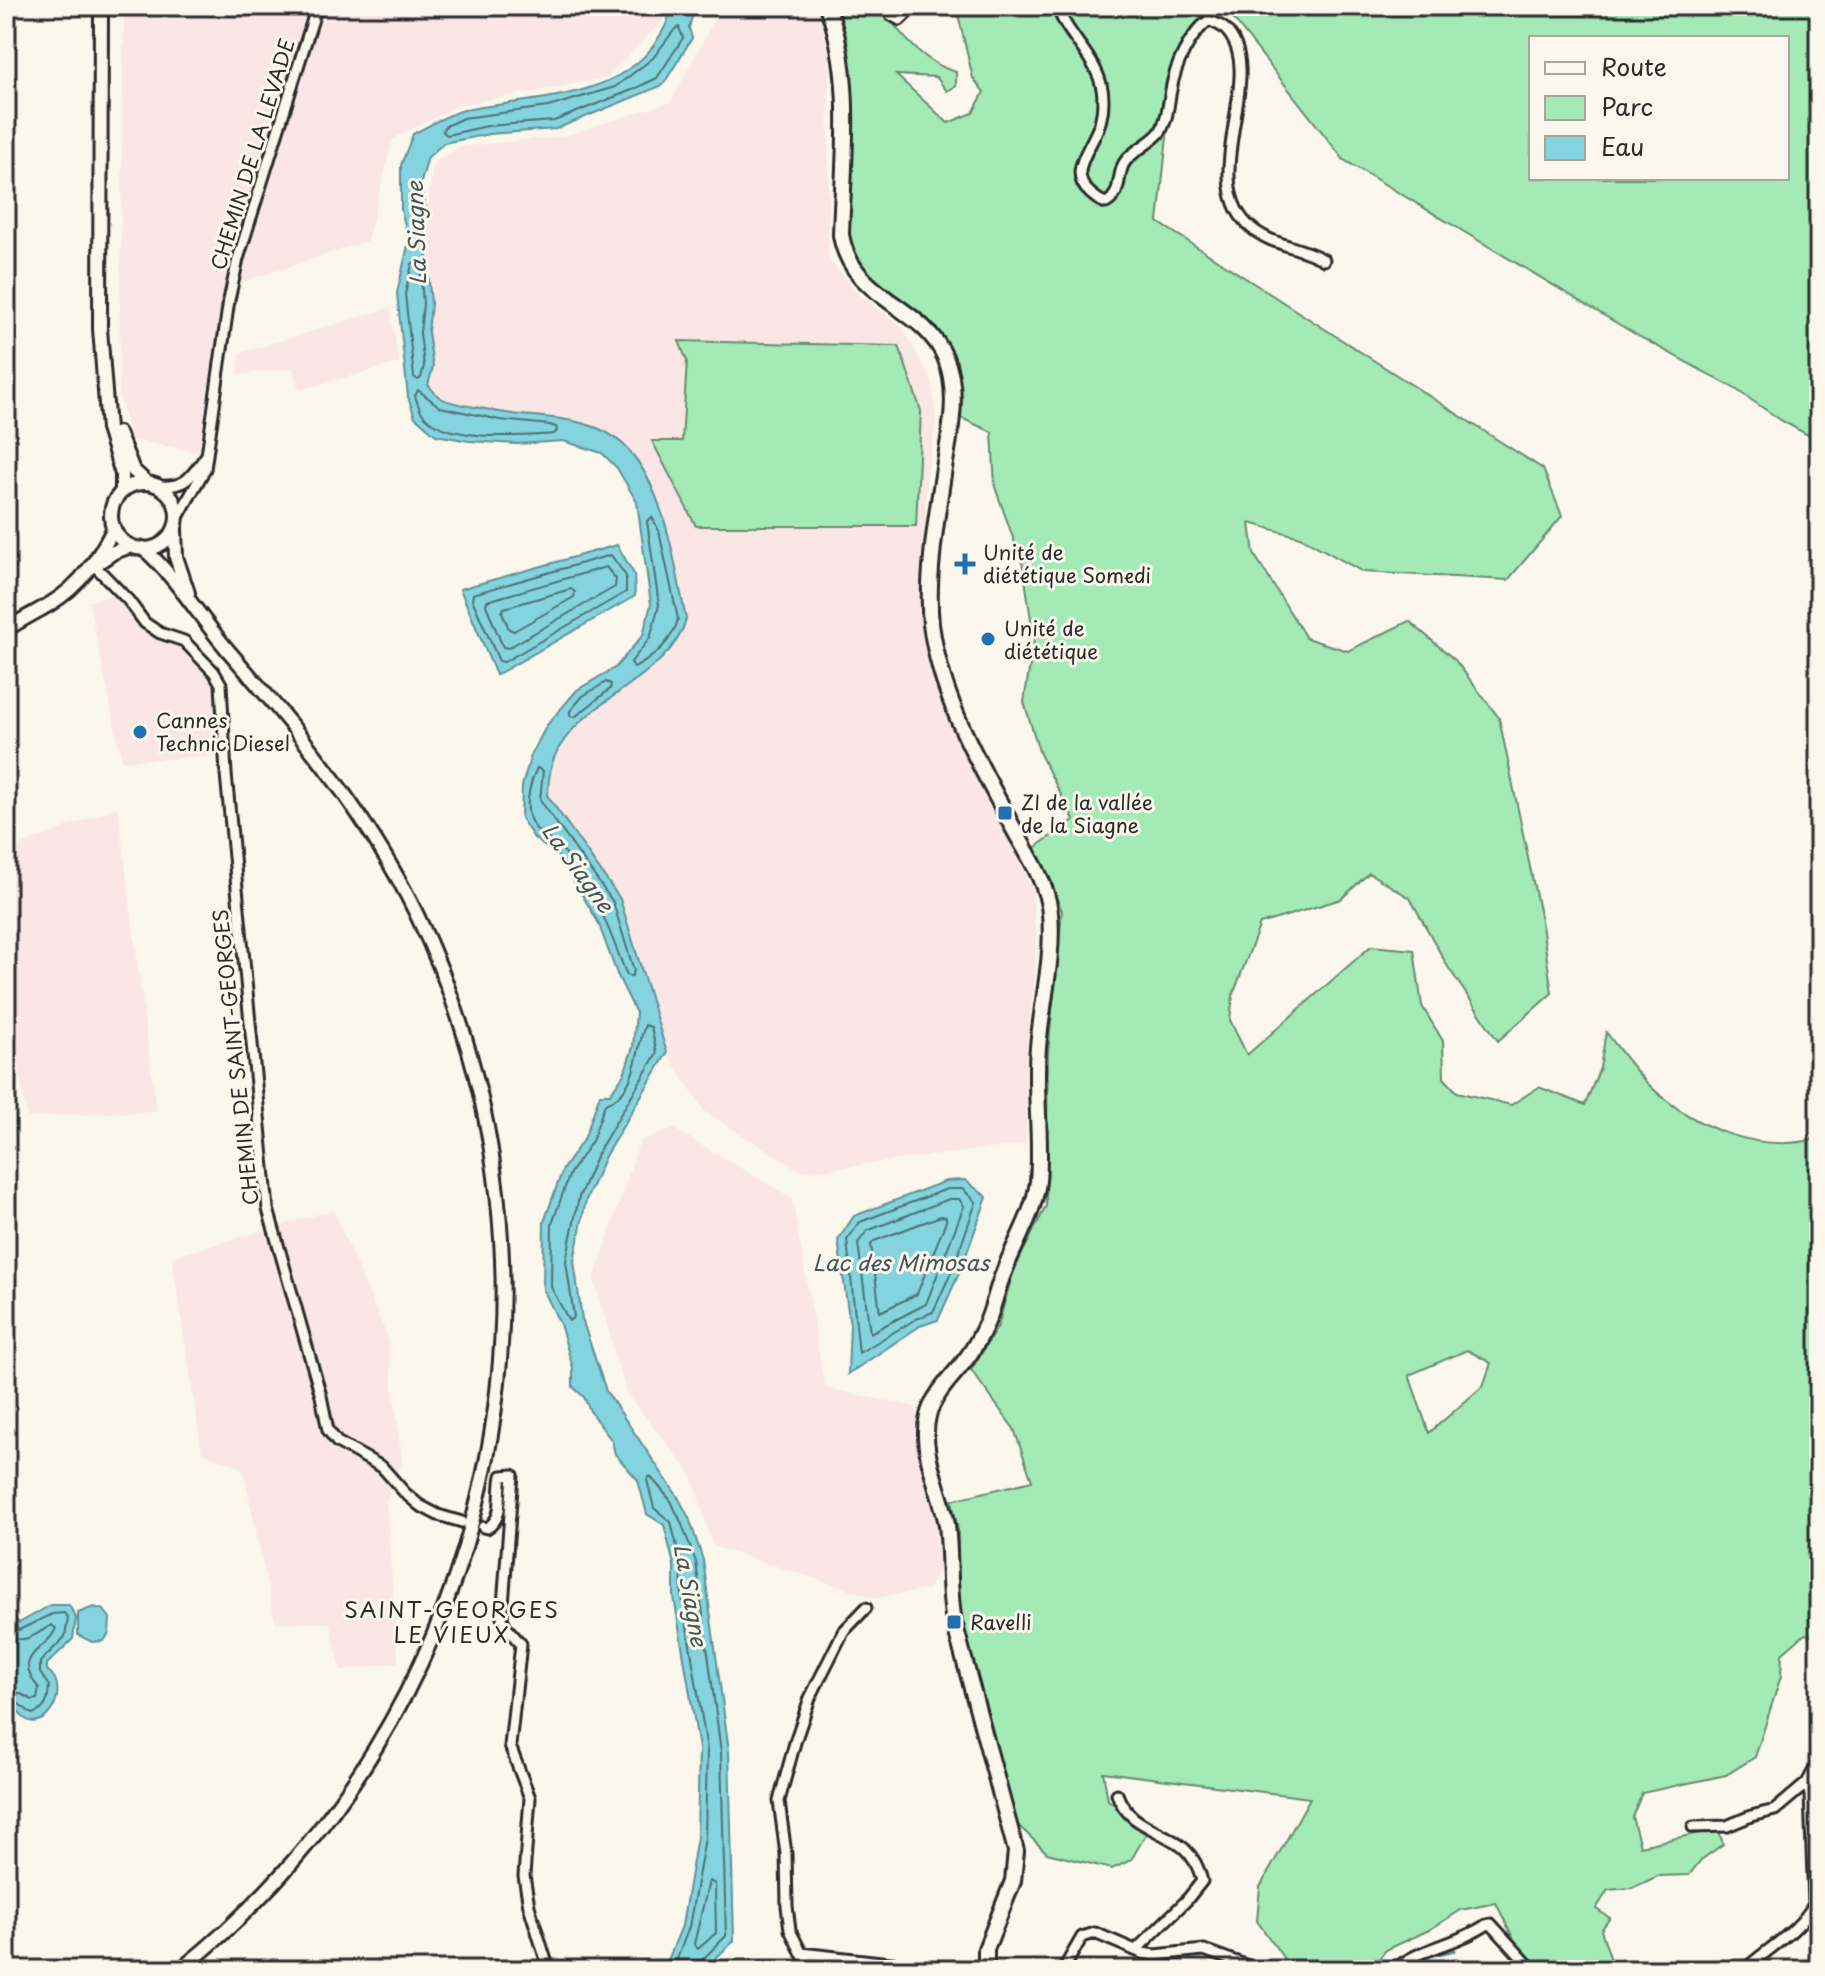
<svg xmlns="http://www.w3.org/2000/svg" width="1825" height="1976" font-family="'Playpen Sans',sans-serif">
	<rect width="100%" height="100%" fill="#fbf7ec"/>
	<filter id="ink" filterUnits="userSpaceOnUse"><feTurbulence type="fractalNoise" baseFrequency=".0125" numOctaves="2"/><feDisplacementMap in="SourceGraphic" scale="16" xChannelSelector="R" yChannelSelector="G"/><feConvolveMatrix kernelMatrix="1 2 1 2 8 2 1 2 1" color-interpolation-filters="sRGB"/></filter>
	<g filter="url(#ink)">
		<path fill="#f9e6e5" d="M124 6H664L663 20 607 78 459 105 393 139 367 241 227 287 199 452 131 440 119 394Z
			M717 6H817L829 56 828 259 859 294 902 327 932 382 936 421 926 479 924 597 930 661 948 720 1032 887 1037 952 1026 1054V1144L803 1172 705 1112 667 1053 620 899 547 795 554 758 573 729 639 676 666 528 646 470 617 436 441 399 409 372 433 164 458 147 563 136 671 102 719 11Z
			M390 308 399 363 299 390 293 368 238 375 240 353Z
			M115 594 143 606 154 636 182 645 214 683 219 756 122 761 89 602Z
			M118 807 156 1111 27 1117 16 1052 6 1055V851Z
			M674 1129 792 1198 825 1388 916 1407 944 1561 929 1589 876 1598 713 1546 692 1475 626 1393 594 1280 640 1141Z
			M333 1210 387 1336 402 1462 386 1501 398 1662 341 1671 330 1623 275 1622 243 1468 202 1452 172 1257Z"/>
		<path fill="#a3eab6" stroke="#678a70" stroke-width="2" fill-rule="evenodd" d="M834 6H881C899 34 923 63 956 72V86L947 91 936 77 896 75 948 123 973 113 984 92 973 78 956 6H1819V441L1782 421 1734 388 1640 337 1344 160 1224 7 1176 53 1158 222 1543 469 1562 516 1508 580 1363 572 1300 537 1250 523 1254 554 1306 638 1348 651 1409 621 1455 660 1499 718 1542 925 1552 993 1498 1041 1448 967 1410 898 1369 873 1341 899 1260 924 1233 995 1230 1020 1247 1055 1371 946 1414 950 1422 1006 1443 1041 1444 1078 1457 1092 1511 1105 1539 1087 1585 1105 1600 1068 1606 1032C1620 1050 1633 1069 1649 1085 1692 1127 1759 1155 1819 1138V1638L1805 1634 1782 1654 1781 1676 1755 1757 1726 1775 1642 1793 1632 1817 1640 1846 1718 1829 1723 1844 1701 1860 1689 1875 1658 1876 1632 1888 1608 1890 1596 1909 1610 1918 1601 1930 1613 1966 1524 1960 1496 1903 1461 1910 1429 1930 1386 1950 1370 1970H1292L1257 1921 1260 1887 1310 1798 1103 1772 1108 1800 1149 1829 1131 1860 1112 1869 1047 1853 1014 1821 958 1604V1530L952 1500 1032 1481 1014 1429 971 1370 998 1326 1013 1272 1046 1206 1048 1053 1062 911 1034 848 1074 820 1040 754 1024 702 1034 639 1023 566 995 487 992 432 959 417 957 361 924 316 872 281 849 247 853 122 846 37ZM1531 38H1787V178H1531ZM1467 1350 1491 1363 1483 1386 1429 1433 1409 1375Z
			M679 341 899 346 921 411 916 526H696L652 441H682L687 361Z"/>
		<path fill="#84d4df" stroke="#609097" stroke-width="2" d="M671 6H695L689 28 692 38 663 85 556 129 489 134 444 143 428 157 420 186 427 210 425 235 431 304 428 332 433 367 428 385C432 389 436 395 441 398 452 405 481 407 494 411 528 418 564 415 597 428 662 452 673 559 686 619 672 678 577 700 554 758 549 769 549 783 547 795L620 899 667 1053 605 1156 586 1200 574 1261 582 1319 606 1391 678 1497 689 1518 703 1560 729 1751 734 1941 703 1970H664L682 1926 697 1837 699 1749 674 1597V1565L664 1525 647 1514 638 1480 615 1454 612 1441 590 1411 584 1397 573 1387V1368L560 1324 543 1289 544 1222 563 1169 585 1137 600 1094H610L624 1074 633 1047 636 1013 617 974 598 922 561 859 534 838 521 818 522 786 531 755 547 725 577 690 616 667 643 635 651 604 637 502 617 468 602 453 563 441 517 444 469 441 436 435 415 417 408 397 397 293 409 241 401 210V165L413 134C429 126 447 114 464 110 525 98 613 101 654 45 663 31 669 23 671 6Z
			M617 545 634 574 635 596 496 675 460 589Z
			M965 1180 987 1197 961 1269 938 1320 920 1326 848 1374 850 1325 838 1240 854 1216 946 1181Z
			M51 1605H69L76 1618 73 1639 47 1664V1670C75 1689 40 1745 18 1711L6 1717V1613L11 1614 19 1623Z
			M94 1607 104 1610 110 1618 109 1633 104 1641 92 1642 78 1635V1613Z"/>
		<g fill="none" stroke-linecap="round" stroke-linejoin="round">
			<path stroke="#4f6f73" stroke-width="2" d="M679 27 683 38 657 78 632 90 554 121 487 126 447 135 443 132 444 127 463 118 548 107 615 87 653 58 675 29Z
				M416 261 420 264 423 304 420 333 424 366 421 378 418 380 414 377 405 294 412 264Z
				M418 390 440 407 500 420 550 425 556 427 557 431 554 434C521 436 443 443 422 413 419 409 417 401 415 396Z
				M652 517 659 531 678 619C673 641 653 658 634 668L631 662 650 638 659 605 647 521Z
				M611 555 626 576V592L504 662 499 661 472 599 473 594Z
				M606 567 616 579 615 587 508 648 503 647 486 605 487 601Z
				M571 589 575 592 574 597 514 631 509 629 502 612 504 608Z
				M606 682 611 684 610 689 575 717 570 716V711L583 696Z
				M537 768 543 771 540 800 613 902 634 971 632 976H628L625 971C610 931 594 888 567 855 556 841 534 835 529 816 525 802 531 780 537 768Z
				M645 1025 651 1027 657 1053 598 1152 579 1197 566 1261 574 1317 569 1321 551 1287 552 1224 570 1173 592 1141 605 1104C638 1092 635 1052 645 1025Z
				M947 1189H963L976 1202 954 1266 933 1312 916 1319 859 1353 847 1240 860 1222Z
				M949 1199H959L964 1206 926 1304 870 1333 858 1243 867 1231Z
				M941 1216 946 1217V1221L917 1294 880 1312 871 1245 874 1241Z
				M6 1621 19 1630 52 1614 64 1613 68 1618 65 1637 40 1662V1673L49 1686C48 1700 47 1710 32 1714L19 1704 6 1708
				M6 1635C24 1646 36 1634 51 1625L56 1628C49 1650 9 1654 39 1688L37 1699 33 1700 19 1693 6 1697
				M709 1881 715 1884 716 1933 698 1949 694 1944Z
				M673 1970 689 1927 705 1838 707 1749 682 1596 681 1563 671 1522 654 1508 647 1480 650 1476 671 1501 681 1522 696 1562 721 1752 726 1936 700 1962 699 1970"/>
			<path stroke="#609097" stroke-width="3" d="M1817 6 1819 8
				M1402 1970 1430 1956 1455 1950"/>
			<defs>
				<path id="minor" d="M886 6 891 15 900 20 906 14 907 6
					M1057 6C1068 40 1104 62 1103 101 1103 114 1100 126 1094 137 1085 156 1070 175 1090 193 1096 198 1098 201 1106 203 1121 195 1117 180 1123 165 1129 152 1151 144 1160 132 1168 120 1168 104 1171 90 1175 66 1189 35 1209 20 1214 23 1221 25 1225 29 1269 72 1198 174 1247 224 1269 246 1298 245 1324 260
					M157 486C186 488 190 478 206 456
					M177 519 205 469 229 300 238 259 317 6
					M94 565 128 600 145 623 160 633 184 641 214 672 221 684 226 774 268 1209 321 1396 328 1430 337 1442 382 1467 405 1493 419 1505 438 1515 462 1522
					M483 1527 487 1528C505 1518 498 1494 502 1476L513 1475 502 1618 506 1627 521 1644 510 1746 530 1798 524 1876 529 1906 549 1970
					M1117 1794C1133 1840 1190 1825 1202 1881L1186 1901 1137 1949
					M1693 1827 1727 1826 1751 1816 1775 1810 1807 1783 1814 1770
					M801 1953 953 1970
					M810 1970 790 1930 787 1906 786 1854 779 1801 796 1739 810 1698 843 1632 866 1608
					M1063 1970 1082 1937 1095 1933 1142 1953 1155 1955 1204 1950 1259 1970
					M1394 1970C1418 1948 1457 1945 1486 1925L1491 1924 1533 1970
					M1744 1970C1768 1948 1798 1933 1814 1904L1810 1795 1807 1783"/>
				<path id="tertiary" d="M101 6 100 329 108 429 122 474V492
					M118 433 133 470 147 483
					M111 516a33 33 0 1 1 66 0a33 33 0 1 1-66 0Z
					M175 529 176 557 188 593
					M143 548C178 579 201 620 232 655 302 735 369 817 416 913 591 1274 495 1719 180 1970
					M96 564 114 552 131 546
					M6 630C20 620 35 613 50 604 81 585 98 559 114 528"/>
				<path id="secondary" d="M827 6C855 76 843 161 841 235 852 300 922 304 945 357 960 392 950 433 944 468 937 515 926 578 931 624 941 699 977 759 1011 824 1026 852 1047 881 1050 913 1054 956 1042 1003 1038 1047 1034 1091 1042 1137 1038 1181 1034 1214 1015 1242 1004 1272 997 1288 994 1306 987 1322 982 1333 976 1345 969 1355 956 1374 934 1392 928 1416 919 1451 941 1490 947 1525 951 1558 948 1589 954 1622L1016 1851 1013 1881 986 1949V1970"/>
			</defs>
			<use href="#minor" stroke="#2b2b2b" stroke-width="15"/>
			<use href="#tertiary" stroke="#2b2b2b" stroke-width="18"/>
			<use href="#secondary" stroke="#2b2b2b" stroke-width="20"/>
			<use href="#minor" stroke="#fbf7ec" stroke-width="9"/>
			<use href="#tertiary" stroke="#fbf7ec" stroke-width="12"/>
			<use href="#secondary" stroke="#fbf7ec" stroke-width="14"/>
		</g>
	</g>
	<g fill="#1f6fb2" stroke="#fbf7ec" stroke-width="3">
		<path d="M961 552h8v8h8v8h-8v8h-8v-8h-8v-8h8z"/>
		<circle cx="988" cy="639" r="8"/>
		<circle cx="140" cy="732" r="8"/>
		<rect x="997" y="805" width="16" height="16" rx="4"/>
		<rect x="946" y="1614" width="16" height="16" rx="4"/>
	</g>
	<g text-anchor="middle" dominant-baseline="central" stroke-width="6" stroke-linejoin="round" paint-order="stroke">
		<g font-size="20" fill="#2b2b2b" stroke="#fbf7ec">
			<text transform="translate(252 154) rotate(-73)">CHEMIN DE LA LEVADE</text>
			<text transform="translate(235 1057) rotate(-96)">CHEMIN DE SAINT-GEORGES</text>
		</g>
		<g font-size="20" fill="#2b2b2b" stroke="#fbf7ec" text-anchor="start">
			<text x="983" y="552">Unité de<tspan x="983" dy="23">diététique Somedi</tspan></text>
			<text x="1004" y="628">Unité de<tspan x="1004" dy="23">diététique</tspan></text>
			<text x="156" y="720">Cannes<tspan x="156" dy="23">Technic Diesel</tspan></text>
			<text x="1021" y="802">ZI de la vallée<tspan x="1021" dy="23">de la Siagne</tspan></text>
			<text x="970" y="1622">Ravelli</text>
		</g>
		<g font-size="22" font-style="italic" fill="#415558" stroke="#fbf7ec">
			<text transform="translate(415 233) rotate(-92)">La Siagne</text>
			<text transform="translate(579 867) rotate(54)">La Siagne</text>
			<text x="901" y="1261">Lac des Mimosas</text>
			<text transform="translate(692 1595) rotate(80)">La Siagne</text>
		</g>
		<g font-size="22" letter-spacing="2" fill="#2b2b2b" stroke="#fbf7ec">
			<text x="452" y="1608">SAINT-GEORGES<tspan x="452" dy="25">LE VIEUX</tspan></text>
		</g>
	</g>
	<rect width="1825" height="1976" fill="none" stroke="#fbf7ec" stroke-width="32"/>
	<rect x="16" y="16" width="1793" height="1944" fill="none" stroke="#2b2b2b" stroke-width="3" filter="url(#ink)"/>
	<rect x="1529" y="36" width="260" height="144" fill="#fbf7ec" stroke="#a8a59f" stroke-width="2"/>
	<rect x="1545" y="62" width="40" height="12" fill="#fbf7ec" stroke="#a8a59f" stroke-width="2"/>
	<text x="1601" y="76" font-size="24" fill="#2b2b2b">Route</text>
	<rect x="1545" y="96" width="40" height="24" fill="#a3eab6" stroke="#a8a59f" stroke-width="2"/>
	<text x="1601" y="116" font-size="24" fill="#2b2b2b">Parc</text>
	<rect x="1545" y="136" width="40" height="24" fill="#84d4df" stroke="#a8a59f" stroke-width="2"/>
	<text x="1601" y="156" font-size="24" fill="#2b2b2b">Eau</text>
</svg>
